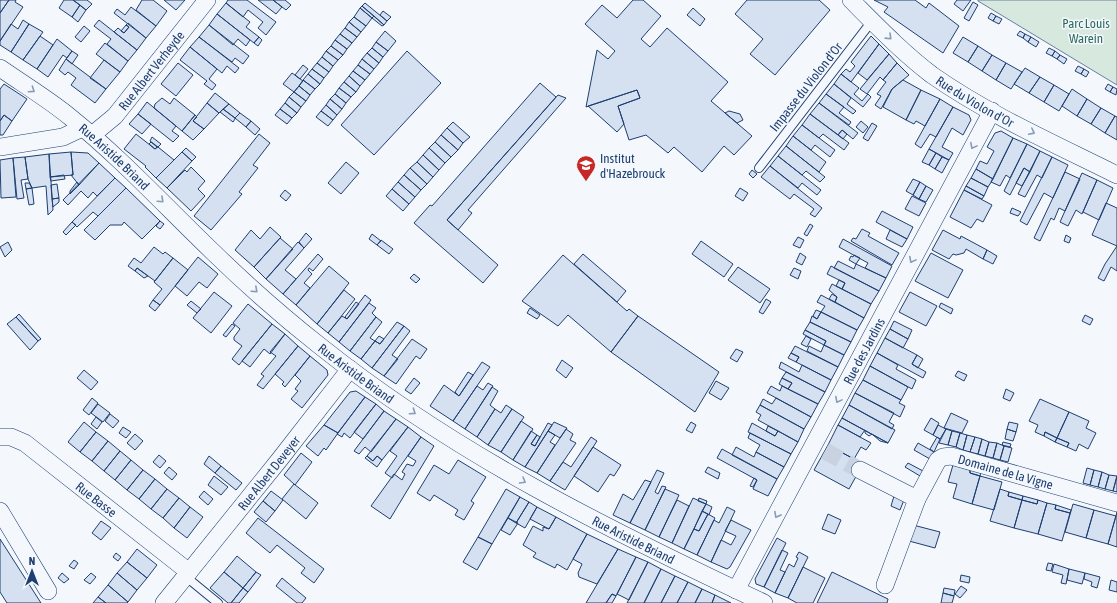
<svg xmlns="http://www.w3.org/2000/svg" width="1117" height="603" font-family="'Asap Condensed',sans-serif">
	<rect width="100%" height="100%" fill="#f4f7fb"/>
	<path fill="#d7e8df" stroke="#687fa3" d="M978 0H1117V85L978 1Z"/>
	<path fill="#d5e0f0" stroke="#1d3f73" d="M0 0H9L0 13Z
		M9 0H16L15 2 23 7 0 41V13Z
		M64 0H73L80 5 72 17 59 8Z
		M73 0H87L92 4 86 10Z
		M142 0H153L167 11 156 26 136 10Z
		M164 0H185L176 10Z
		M228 0H247L276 22 266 35 258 28 263 22 248 10 243 17 226 3Z
		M258 0H273L282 7 276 14Z
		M273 0H285L291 5 286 10Z
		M633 0H643L661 16 641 39 650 47 667 28 728 82 711 101 752 136 734 155 724 146 702 172 674 147 668 153 646 135 629 140 618 106 640 98 637 90 586 107 597 50 608 59 615 51 585 24 602 5 617 18Z
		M747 0H819L830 10 775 75 750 54 763 39 735 14Z
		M874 0H915L926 8 929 3 959 26 943 53 884 12 888 7Z
		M957 0H971L963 11 954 4Z
		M973 2 978 5 969 21 964 18Z
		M226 3 250 22 246 27 259 37 254 43 217 14Z
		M365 3 387 21 384 25 362 6Z
		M80 5 86 10 78 22 72 17Z
		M362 6 374 16 372 18 360 8Z
		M131 7 156 26 146 38 114 13 117 9 125 15Z
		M360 8 372 18 366 26 354 17Z
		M693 8 705 19 700 26 687 15Z
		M383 11 391 17 387 21 380 15Z
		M991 13 996 16 993 21 988 18Z
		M217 14 250 40 246 46 238 39 233 45 209 25Z
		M374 16 384 25 382 26 372 18Z
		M996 16 1002 19 999 24 993 21Z
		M354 17 366 26 361 32 349 22Z
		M23 20 29 24 11 52 0 45V41L11 24 18 29Z
		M99 20 137 50 128 61 107 44 111 39 94 26Z
		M349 22 361 32 357 37 345 28Z
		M128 23 146 38 137 50 114 32 118 28 124 33 129 27 126 25Z
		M29 24 43 32 23 60 11 52Z
		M126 25 129 27 124 33 121 31Z
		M209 25 249 56 243 64 235 58 232 62 199 37Z
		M84 26 90 31 81 42 75 37Z
		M345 28 357 37 352 43 340 34Z
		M385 31 396 41 388 51 376 42Z
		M1020 31 1025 34 1023 38 1017 35Z
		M340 34 352 43 347 49 335 40Z
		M1025 34 1031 37 1028 42 1023 38Z
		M40 36 53 45 37 69 23 60Z
		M871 36 879 44 851 82 841 74 846 69 850 72 855 66 851 62Z
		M199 37 239 68 235 73 227 66 222 73 190 47Z
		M259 37 262 40 258 46 254 43Z
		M963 37 978 46 968 62 953 53Z
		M1031 37 1039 42 1036 47 1028 42Z
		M57 39 72 51 67 58 63 55 48 77 37 69Z
		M335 40 347 49 343 55 331 46Z
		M376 42 388 51 383 57 372 48Z
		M105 43 128 61 120 72 96 54Z
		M879 44 889 54 867 80 858 73Z
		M331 46 343 55 338 60 326 51Z
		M978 46 992 55 982 71 968 62Z
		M190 47 217 69 209 79 216 85 212 90 204 84 207 81 180 60Z
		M372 48 383 57 379 63 367 53Z
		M1049 48 1055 51 1052 56 1046 53Z
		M72 51 78 55 72 64 66 59Z
		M326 51 338 60 333 66 322 57Z
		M407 51 441 83 374 155 341 125Z
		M1055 51 1060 55 1057 59 1052 56Z
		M367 53 379 63 374 69 362 59Z
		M889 54 897 63 883 80 880 77 867 94 860 89Z
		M992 55 1006 63 996 80 982 71Z
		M1060 55 1067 59 1064 64 1057 59Z
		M322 57 333 66 329 72 317 63Z
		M66 59 106 89 95 103 71 85 76 78 68 72 65 75 59 70Z
		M362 59 374 69 370 74 358 65Z
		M104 60 120 72 106 89 90 78Z
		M178 63 193 75 176 96 161 84Z
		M317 63 329 72 324 78 312 69Z
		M897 63 909 75 892 89 881 109 875 105 881 96 877 94 886 82 883 80Z
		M1006 63 1022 72 1011 89 996 80Z
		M303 65 308 69 300 79 295 75Z
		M358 65 370 74 365 80 353 71Z
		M1078 66 1084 69 1081 74 1075 71Z
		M1025 68 1040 77 1029 93 1014 84Z
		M312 69 324 78 320 84 308 74Z
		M1084 69 1089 72 1086 77 1081 74Z
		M353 71 365 80 360 86 349 76Z
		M292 73 303 81 294 92 283 84Z
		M308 74 320 84 315 89 303 80Z
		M841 74 859 88 854 94 862 101 868 94 871 97 863 107 834 84Z
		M349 76 360 86 356 92 344 82Z
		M1040 77 1054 85 1044 102 1029 93Z
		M303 80 315 89 310 95 299 86Z
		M903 80 921 90 906 120 883 107 892 89Z
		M344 82 356 92 351 97 339 88Z
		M540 83 556 97 447 220 498 265 483 283 414 223 430 205 432 206Z
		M4 84 27 99 12 121 4 115 0 121V89Z
		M834 84 851 98 847 104 856 111 853 114 826 94Z
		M1108 84 1113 87 1110 92 1105 89Z
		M1054 85 1069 94 1059 111 1044 102Z
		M299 86 310 95 306 101 294 92Z
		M1113 87 1117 89 1116 95 1110 92Z
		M339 88 351 97 346 103 335 94Z
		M1072 89 1087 99 1077 116 1062 106Z
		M637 90 640 98 618 106 624 124 617 132 588 106Z
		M921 90 940 99 925 126 916 121 914 124 906 120Z
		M294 92 306 101 301 107 289 97Z
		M215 93 229 104 219 113 207 103Z
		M335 94 346 103 342 109 330 99Z
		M826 94 844 107 839 113 851 122 849 125 819 103Z
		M558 95 566 98 468 210 472 213 458 230 447 220Z
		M289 97 301 107 297 113 285 103Z
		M162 98 170 104 174 98 195 115 182 131 154 108 155 104Z
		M330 99 342 109 337 115 326 105Z
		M940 99 953 107 936 137 930 134 921 148 915 144Z
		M1087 99 1101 108 1091 124 1077 116Z
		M147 102 176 126 172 131 179 136 173 142 138 114Z
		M207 103 219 113 204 129 193 121Z
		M285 103 297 113 292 118 280 109Z
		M819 103 858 133 853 139 842 130 838 135 810 114Z
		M229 104 240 113 235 118 223 109Z
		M326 105 337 115 333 120 321 111Z
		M953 107 969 115 971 120 963 135 952 128 942 147 953 153 949 160 929 149Z
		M1101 108 1115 116 1105 133 1091 124Z
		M223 109 235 118V119L233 122 220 112Z
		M280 109 292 118 287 124 275 115Z
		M321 111 333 120 328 126 316 117Z
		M729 111 740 114 743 120 737 123 725 113Z
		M240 113 251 121 246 127 235 118Z
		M138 114 151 124 142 134 129 124Z
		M810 114 849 143 844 150 823 134 819 138 802 125Z
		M4 115 12 121 3 135H0V121Z
		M195 115 197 117 193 121 204 129 193 140 182 131Z
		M1115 116 1117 117V140L1105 133Z
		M251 121 260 129 255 135 246 127Z
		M861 121 868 127 863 133 856 127Z
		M453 122 470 137 463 143 447 128Z
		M872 123 877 126 868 141 863 138Z
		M802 125 835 150 830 157 815 145 811 150 793 136Z
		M447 128 463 143 458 150 441 135Z
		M842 130 847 134 843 139 838 135Z
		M1001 131 1013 138 993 179 976 169 980 161 987 164 994 151 987 147 995 133Z
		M136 134 155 149 158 147 174 160 156 178 145 167 146 166 124 149Z
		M259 134 270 143 253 165 258 168 239 192 242 194 211 230 194 216Z
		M441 135 458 150 451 157 435 142Z
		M793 136 826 162 819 172 786 146Z
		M152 137 161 144 158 147 150 141Z
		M1013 138 1027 144 1010 178 1006 175 1000 186 991 182Z
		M151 142 157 147 155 149 149 144Z
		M435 142 451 157 445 163 429 148Z
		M1027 144 1040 151 1030 172 1024 168 1010 195 1004 191Z
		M786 146 825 177 820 182 806 171 802 175 778 156Z
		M186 148 196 157 192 161 182 152Z
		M429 148 445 163 439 170 423 155Z
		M929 149 936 153 929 165 922 162Z
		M1040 151 1052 157 1042 178 1037 175 1025 197 1018 194Z
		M71 152 73 175 50 177 49 154Z
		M71 152 88 153 99 163 79 185 71 175H73Z
		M182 152 192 161 167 188 156 178Z
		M936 153 942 157 935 169 929 165Z
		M49 154 53 210 48 215 46 186 32 188 28 179 25 157Z
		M423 155 439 170 433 177 417 162Z
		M778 156 821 190 817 195 802 183 798 188 770 166Z
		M25 157 28 179 21 180 24 198 17 199 13 158Z
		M942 157 949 160 942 173 935 169Z
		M1052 157 1068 165 1053 198 1044 193 1027 225 1020 221Z
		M13 158 16 197 1 198 0 160Z
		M346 162 359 173 341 194 328 183Z
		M417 162 433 177 427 184 410 168Z
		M99 163 115 178 97 196 93 192 88 198 81 191 68 205 63 200Z
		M770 166 822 208 815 217 810 214 814 209 794 194 790 199 761 177Z
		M191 167 205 181 198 189 205 196 191 211 167 188 185 170 187 172Z
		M410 168 427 184 421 190 404 175Z
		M1024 168 1030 172 1022 186 1016 183Z
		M976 169 993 179 988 187 971 178Z
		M752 170 757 174 753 178 749 174Z
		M1065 172 1080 179 1065 211 1059 208 1054 220 1051 218 1040 241 1034 238Z
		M1082 173 1097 180 1082 214 1076 210 1068 226 1060 222Z
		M64 175 65 179 51 181 50 177Z
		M404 175 421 190 415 197 398 182Z
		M115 178 126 188 98 216 93 212 77 227 72 222Z
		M971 178 988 187 984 196 966 186Z
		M913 179 920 182 913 195 906 191Z
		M1097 180 1113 188 1099 220 1083 212Z
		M77 182 79 185 70 194V191Z
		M398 182 415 197 409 204 392 189Z
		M920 182 926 186 919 199 913 195Z
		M25 183H29L32 188 26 189Z
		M57 184 59 198 52 199 51 185Z
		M926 186 933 190 926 202 919 199Z
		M966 186 984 196 982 199 964 190Z
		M32 188 34 204 29 205 26 189Z
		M126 188 160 221 142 239 124 222 122 225H110L95 240 84 230Z
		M740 188 748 193 743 201 735 196Z
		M392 189 409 204 403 211 386 196Z
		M285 190 291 195 286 201 280 196Z
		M964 190 992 205 983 222 977 219 971 228 950 217Z
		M912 196 926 203 919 216 905 209Z
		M59 198V202L53 207 52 199Z
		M1106 203 1117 208V246L1092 235Z
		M1012 208 1021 212 1018 216 1010 213Z
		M882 211 913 227 907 239 876 222Z
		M160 221 164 224 160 229 156 226Z
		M72 222 76 225 66 235 63 232Z
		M810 224 813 226 807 236 804 234Z
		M270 227 281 237 254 267 235 250 251 230 260 239Z
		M862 229 870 233 868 236 899 253 892 265 851 241 853 238 856 239Z
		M890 230 907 239 902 247 886 239Z
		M943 230 960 239 961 236 987 250 983 259 966 249 964 253 956 255 953 254 949 259 932 250Z
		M306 233 312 239 304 248 299 242Z
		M372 234 381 241 377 245 369 239Z
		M1066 235 1071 238 1069 243 1064 241Z
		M798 237 804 240 800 248 793 245Z
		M280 238 293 249 266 279 254 267Z
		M843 239 892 266 886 278 865 268 868 263 839 247Z
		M381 240 393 249 389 254 377 245Z
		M701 241 733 264 724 277 692 254Z
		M8 242 12 250 5 257 0 247Z
		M298 242 304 248 285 270 296 279 283 294 266 279Z
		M1117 246V271L1111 267 1104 281 1098 278 1105 264Z
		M154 247 163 254 165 252 173 258 155 281 137 268 135 271 128 266 134 258 141 263Z
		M987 250 997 256 993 264 983 259Z
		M800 253 806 257 802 265 796 262Z
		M931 253 963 270 948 298 915 281Z
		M318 254 323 259 313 271 309 268 308 270 312 274 304 283 310 288 296 305 283 294Z
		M583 254 626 291 617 302 574 264Z
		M563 255 627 311 629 309 638 316 611 352 568 315 558 326 522 301Z
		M854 255 860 258 856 264 849 260 851 256 853 257Z
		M198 257 218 274 207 288 199 282 187 296 175 286Z
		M173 258 188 270 160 305 153 300 162 289 154 282Z
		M838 261 854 269 856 264 886 278 879 291 834 268Z
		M329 266 349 283 317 324 296 305Z
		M831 266 879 291 871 304 842 289 845 283 827 274Z
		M738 267 770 289 760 303 728 280Z
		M137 268 148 276 144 278 135 271Z
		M794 268 801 271 798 279 790 275Z
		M414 274 420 279 416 283 410 278Z
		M839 280 845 283 842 289 836 286Z
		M832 284 871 304 864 318 835 302 837 297 829 290Z
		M344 290 355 299 328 333 317 324Z
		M214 292 232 306 211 333 193 318Z
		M910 292 937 306 926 326 899 312Z
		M832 294 837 297 835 302 829 299Z
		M365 295 371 300 339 342 328 333 342 316 347 319Z
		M821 295 864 318 857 330 821 312 825 306 817 302Z
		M766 299 771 302 763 314 759 312Z
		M153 300 160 305 155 311 149 306Z
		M191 301 201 309 197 313 187 305Z
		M356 302 359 304 347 319 345 317Z
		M369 303 376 308 372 313 376 317 350 351 339 342Z
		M941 303 953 309 951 314 939 307Z
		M248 304 272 324 239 365 232 359 242 346 234 340V337L240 329 233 323Z
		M530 308 540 315 537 319 527 313Z
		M816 310 821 312 817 319 813 316Z
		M821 312 857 330 851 342 810 322 812 316 817 319Z
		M19 314 41 339 38 341 16 317Z
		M1085 315 1093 319 1090 325 1082 321Z
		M638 316 719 372 695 412 611 352Z
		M16 317 38 341 30 350 7 324Z
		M376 317 382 322 370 338 375 341 361 359 350 351Z
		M894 321 912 330 908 339 890 329Z
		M397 322 404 326 372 368 361 359 375 341 380 344Z
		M810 322 851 342 844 355 824 345 826 341 805 330Z
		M232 324 235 326 226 337 223 335Z
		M272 324 285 334 270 354 264 349 250 367 242 361Z
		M404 326 410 331 392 355 398 359 384 376 372 368Z
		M890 329 908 339 903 348 885 338Z
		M805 330 826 341 824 345 803 334Z
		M285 334 298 346 263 389 257 385 264 376 261 374 276 356 270 352Z
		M379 336 384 339 380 344 375 341Z
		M806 336 811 339 807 347 801 344Z
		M885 338 917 355 912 364 926 372 923 378 877 353Z
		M412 339 427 349 420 359 416 356 396 384 384 376Z
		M824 345 844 355 838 367 807 351 809 346 821 352Z
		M298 346 310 356 285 387 282 384 284 382 275 374Z
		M795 346 838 367 831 380 796 362 799 357 791 353Z
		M736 349 743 352 737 362 730 358Z
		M791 353 799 357 796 362 788 358Z
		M877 353 898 365 896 369 916 380 912 389 870 366Z
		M917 355 923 359 918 368 912 364Z
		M310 356 327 370 328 375 302 408 291 399 298 391 295 389 301 381 295 375Z
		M562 360 573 368 566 378 556 370Z
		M482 362 490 367 453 421 430 406 444 385 459 396Z
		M781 362 799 372 802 365 831 380 825 392 779 368Z
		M870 366 908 387 901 400 863 380Z
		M84 370 98 382 91 390 77 378Z
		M958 371 967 375 964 381 955 376Z
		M468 372 473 375 459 396 455 392Z
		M786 372 825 392 818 404 788 389 792 383 782 378Z
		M414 378 420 383 411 394 405 390Z
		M782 378 792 383 788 389 779 384Z
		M863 380 901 400 899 403 905 406 900 417 855 393Z
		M716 381 729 388 721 400 709 393Z
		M488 383 493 386 465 429 453 421 477 386 483 390Z
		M771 386 780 391 782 386 818 404 811 417 767 393Z
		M492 387 498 391 490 405 495 409 477 437 465 429Z
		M1006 389 1014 393 1010 401 1003 398Z
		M356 391 365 397 338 433 324 425 350 392Z
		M855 393 894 413 889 422 894 425 892 429 849 405Z
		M365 397 376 404 350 438 344 433 342 437 337 434Z
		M92 398 98 403 89 415 83 410Z
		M776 398 811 417 804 429 760 405 763 399 772 404Z
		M1040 399 1069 412 1057 438 1045 432 1044 436 1035 432 1038 425 1029 421Z
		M98 404 110 413 103 422 91 413Z
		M376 404 384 411 363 439 354 432Z
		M506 405 512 409 488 445 477 437 495 409 501 413Z
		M760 405 804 429 798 442 758 420 761 415 756 412Z
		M849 405 895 430 888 443 842 418Z
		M512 409 524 417 501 452 488 445Z
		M384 411 396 419 371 452 365 447 359 454 354 451Z
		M1069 412 1089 421 1086 428 1096 433 1088 449 1079 444 1076 451 1067 447 1069 443 1057 438Z
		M951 413 968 421 962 433 944 428Z
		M110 414 119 421 113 428 105 421Z
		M96 417 102 422 97 429 91 424Z
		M842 418 888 443 880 441 872 434 869 436 865 433V430L860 437 838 425Z
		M931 418 939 423 933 435 924 430Z
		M396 419 408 427 382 460 377 456 373 461 367 456Z
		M521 421 533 429 513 460 501 452Z
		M84 422 96 432 80 452 68 442Z
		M554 422 567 428 560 438 548 431Z
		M691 422 696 425 692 433 686 430Z
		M1009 422 1018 424 1016 432 1007 429Z
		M548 423 552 425 525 467 513 460 531 431 537 435 531 444 535 446Z
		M752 423 775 436 778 431 798 442 791 454 748 432Z
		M324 425 338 433 326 450 324 448 318 456 306 446Z
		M838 425 871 443 866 450 861 447 854 459 828 445Z
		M938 425 946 429 940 439 933 435Z
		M768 426 778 431 775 436 766 431Z
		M123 427 131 432 126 438 119 433Z
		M408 427 421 437 392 478 385 473 397 456 390 451Z
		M566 429 573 434 570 440 576 443 550 481 537 473Z
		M946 429 952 431 948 445 939 443Z
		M1007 429 1016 432 1013 441 1005 439Z
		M548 431 555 435 550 442 555 445 537 473 525 467Z
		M952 431 960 433 956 447 948 445Z
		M96 432 108 441 92 461 80 452Z
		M1045 432 1057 438 1055 442 1044 436Z
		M750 433 791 454 784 467 756 452 760 445 748 438Z
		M960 433 967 435 963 450 956 447Z
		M135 434 143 441 135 450 127 443Z
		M537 435 540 437 535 446 531 444Z
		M967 435 975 437 970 452 963 450Z
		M421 437 434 446 390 519 371 506 394 474 402 480 405 474 402 472 407 464 413 466 416 461 408 456Z
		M591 437 597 441 565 490 550 481 563 462 571 467Z
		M937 437 940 439 934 452 930 449Z
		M975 437 982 439 978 454 970 452Z
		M1057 438 1069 443 1067 447 1055 442Z
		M982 439 989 442 985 456 978 454Z
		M108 441 120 451 104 471 92 461Z
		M989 442 997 443 993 458 985 456Z
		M1003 442 1011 444 1010 447 1002 445Z
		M918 443 934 452 930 459 914 450Z
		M997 443 1004 446 1000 460 993 458Z
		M828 445 863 464 849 489 814 470Z
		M1004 446 1012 448 1008 462 1000 460Z
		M593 447 621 465 614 476 610 474 598 492 574 476Z
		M736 447 754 457 756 452 784 467 777 479 732 455Z
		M722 449 777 479 768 496 753 489 757 480 717 458Z
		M120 451 131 460 115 480 104 471Z
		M301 453 312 462 295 485 284 475Z
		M159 455 166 461 160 468 153 462Z
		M209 456 221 466 215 473 204 464Z
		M367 456 373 461 377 456 382 460 377 467 365 458Z
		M131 460 143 470 127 490 115 480Z
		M458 460 486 477 471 501 474 503 464 520 455 515 458 510 434 495 430 501 417 493 434 465 449 474Z
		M908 463 923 471 920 476 905 467Z
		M953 465 970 470V473L980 476 972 504 953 498 957 484 948 482Z
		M221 466 242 483 236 490 215 473Z
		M169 467 177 474 172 480 164 473Z
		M708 467 720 473 718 479 705 472Z
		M1087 468 1094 470 1090 485 1083 483Z
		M143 470 155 479 139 499 127 490Z
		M657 470 664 473 655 492 658 494 662 486 666 487 645 530 630 523Z
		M970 470 981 472 980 476 970 473Z
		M1094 470 1102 472 1098 487 1090 485Z
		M1102 472 1109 475 1105 489 1098 487Z
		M1109 475 1117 476 1113 491 1105 489Z
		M214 476 228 487 221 495 208 485Z
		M980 476 1002 482 994 510 972 504Z
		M1117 476V492L1113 491Z
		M754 478 757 480 753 487 750 486Z
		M155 479 167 489 151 509 139 499Z
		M645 480 651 482 630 523 613 515 623 494 633 500Z
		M294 484 318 503 306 519 282 499Z
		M167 489 179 498 163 518 151 509Z
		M506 489 520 497 492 544 478 537Z
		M665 489 679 495 659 537 645 530Z
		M1000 489 1009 492 1008 496 1022 500 1014 528 990 521Z
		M204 491 213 499 208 505 199 497Z
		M271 491 283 500 275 511 263 501Z
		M1009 492 1023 496 1022 500 1008 496Z
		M894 496 904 500 900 510 891 506Z
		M1023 496 1038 500 1037 504 1022 500Z
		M520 497 529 502 516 523 508 518Z
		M179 498 190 507 174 528 163 518Z
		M693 498 706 504 684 549 672 543Z
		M699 498 707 501 706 504 698 501Z
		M677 500 689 506 672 543 659 537Z
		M1022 500 1037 504 1038 500 1047 503 1038 534 1014 528Z
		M263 501 275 511 266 522 254 512Z
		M529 502 537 507 525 528 516 523Z
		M1047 503 1056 505 1055 509 1070 513 1062 541 1038 534Z
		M706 504 712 507 709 515 702 511Z
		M1073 504 1094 510 1086 538 1065 532Z
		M1056 505 1071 510 1070 513 1055 509Z
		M190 507 203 517 187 538 174 528Z
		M537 507 556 517 549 529 530 519Z
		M727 507 735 511 711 562 697 555 714 520 719 523Z
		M1094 510 1116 516 1108 544 1086 538Z
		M702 511 708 514 699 531 694 529Z
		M1117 512V547L1108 544Z
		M708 514 715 518 697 555 684 549 694 529 699 531Z
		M828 514 841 520 835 534 822 529Z
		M556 517 587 534 567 570 557 564 555 568 533 557 536 553 523 545 533 526 543 531V527L549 529Z
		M258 518 324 569 314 583 301 573 305 568 277 545 270 553 246 533Z
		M508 518 518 523 510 535 501 530Z
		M731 520 751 530 730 567 727 569 711 562 721 540 731 545 736 536 725 531Z
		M101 521 111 528 101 540 92 533Z
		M913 525 940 532 935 548 909 541Z
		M587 534 618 549 597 584 579 577 578 573 582 564 573 559Z
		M478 537 492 544 477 570 463 562Z
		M777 538 786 543 764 587 756 584 755 579Z
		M0 539 41 603H7L0 592Z
		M137 549 157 565 147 578 127 562Z
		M618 549 636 557 616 596 612 594 606 603H586Z
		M782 550 788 553 780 570 785 572 775 593 764 587Z
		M799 552 808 557 788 598 775 593 789 564 794 567 798 558 796 557Z
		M116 553 121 557 118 561 113 557Z
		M237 556 256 572 243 588 224 572Z
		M636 557 648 562 629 600 617 594Z
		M74 560 78 563 74 569 69 566Z
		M127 562 147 578 137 590 117 573Z
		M648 562 661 569 644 603H627Z
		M1048 563 1053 564 1051 571 1046 570Z
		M1054 564 1069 569 1066 584 1061 583 1063 575 1052 572Z
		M803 567 825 578 813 603H797L788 598Z
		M661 569 675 576 661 603H644Z
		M1069 569 1085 573 1082 584 1067 580Z
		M224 572 243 588 231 603H228L210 588Z
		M256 572 261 575 248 592 243 588Z
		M832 572 888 599 887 603H817Z
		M62 573 69 579 64 583 58 578Z
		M91 573 96 577 90 584 84 580Z
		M117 573 137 590 128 602 108 585Z
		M1085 573 1100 577 1097 588 1091 586 1092 582 1084 579Z
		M961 575 970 577 969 583 960 581Z
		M675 576 688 582 677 603H661Z
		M282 578 306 598 302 603H297L276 586Z
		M1111 580 1117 582V592L1109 590Z
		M688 582 702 589 695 603H677Z
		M108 585 128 602 127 603H106L98 597Z
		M961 586 967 590 960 598 955 594Z
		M243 588 248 592 239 603H231Z
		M944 588 955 590 954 596 943 593Z
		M702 589 715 595 712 603H695Z
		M943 593 954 596 952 603H941Z
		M612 594 616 596 612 603H606Z
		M715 595 731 603H712Z
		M98 597 106 603H93Z"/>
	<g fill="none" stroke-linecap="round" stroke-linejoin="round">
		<path stroke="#c9d2e0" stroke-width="17" stroke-dasharray="17 8" stroke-linecap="butt" d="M825 451 860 470"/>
		<defs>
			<path id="lane" d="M759 168 872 21
				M185 576 218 603"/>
			<g id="street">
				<path id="s1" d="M851 0C877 26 903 53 932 75 989 115 1055 144 1117 175"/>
				<path id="s2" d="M0 68C23 84 48 99 70 117 121 158 166 207 214 253 247 285 283 317 320 346 455 454 609 530 764 603"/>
				<path id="s3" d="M92 135 115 116 207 0"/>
				<path d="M0 147 63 137 82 128"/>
				<path id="s4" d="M0 437H11L25 443 189 572"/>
				<path d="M860 470 917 499 885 585"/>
				<path id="s5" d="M917 499 938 460 943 457 951 456 1117 503"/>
				<path d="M0 511 48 591"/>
				<path id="s6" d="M736 590 992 111"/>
				<path id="s7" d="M164 603 280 459 350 369"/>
			</g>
		</defs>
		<use href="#lane" stroke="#1d3f73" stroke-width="10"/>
		<use href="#street" stroke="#1d3f73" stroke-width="18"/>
		<use href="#lane" stroke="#f4f7fb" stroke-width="8"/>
		<use href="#street" stroke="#f4f7fb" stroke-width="17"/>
	</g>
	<defs><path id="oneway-chevron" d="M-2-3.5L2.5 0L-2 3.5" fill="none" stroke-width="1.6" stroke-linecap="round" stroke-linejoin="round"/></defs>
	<g stroke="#889bb7">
		<use href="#oneway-chevron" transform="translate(889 37) rotate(44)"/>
		<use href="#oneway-chevron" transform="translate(32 90) rotate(34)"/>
		<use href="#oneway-chevron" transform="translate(1032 132) rotate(27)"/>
		<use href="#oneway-chevron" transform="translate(973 146) rotate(118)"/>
		<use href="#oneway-chevron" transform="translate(161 200) rotate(43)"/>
		<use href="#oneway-chevron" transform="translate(912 260) rotate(118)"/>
		<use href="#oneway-chevron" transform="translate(255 290) rotate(42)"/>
		<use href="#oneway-chevron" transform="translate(838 400) rotate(118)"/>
		<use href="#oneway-chevron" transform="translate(413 412) rotate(34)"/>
		<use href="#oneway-chevron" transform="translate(523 481) rotate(30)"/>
		<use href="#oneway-chevron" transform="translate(777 515) rotate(119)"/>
	</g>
	<defs>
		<symbol id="school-pin" viewBox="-11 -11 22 30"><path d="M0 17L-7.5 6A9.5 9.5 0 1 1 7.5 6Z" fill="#c62828" stroke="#f4f7fb"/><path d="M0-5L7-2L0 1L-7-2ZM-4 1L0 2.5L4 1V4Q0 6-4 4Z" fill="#fff"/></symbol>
	</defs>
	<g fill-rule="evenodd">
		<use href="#school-pin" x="575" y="154" width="22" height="30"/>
	</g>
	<g text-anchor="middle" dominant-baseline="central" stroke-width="3" stroke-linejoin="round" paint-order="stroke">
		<g font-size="13" fill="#2c6c60" stroke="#f4f7fb">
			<text x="1086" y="23">Parc Louis<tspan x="1086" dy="15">Warein</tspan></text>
		</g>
		<g font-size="13" fill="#1d3f73" stroke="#f4f7fb">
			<text stroke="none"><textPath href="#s3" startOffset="88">Rue Albert Verheyde</textPath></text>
			<text transform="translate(806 87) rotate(-52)">Impasse du Violon d'Or</text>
			<text stroke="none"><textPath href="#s1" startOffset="161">Rue du Violon d'Or</textPath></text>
			<text stroke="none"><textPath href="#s2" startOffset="145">Rue Aristide Briand</textPath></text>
			<text stroke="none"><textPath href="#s6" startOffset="271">Rue des Jardins</textPath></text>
			<text stroke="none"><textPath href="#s2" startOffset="470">Rue Aristide Briand</textPath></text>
			<text stroke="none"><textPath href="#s5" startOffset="115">Domaine de la Vigne</textPath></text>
			<text stroke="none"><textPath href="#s7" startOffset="167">Rue Albert Deveyer</textPath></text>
			<text stroke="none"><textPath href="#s4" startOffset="117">Rue Basse</textPath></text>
			<text stroke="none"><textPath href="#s2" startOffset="794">Rue Aristide Briand</textPath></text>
		</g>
		<g font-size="13" fill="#1d3f73" stroke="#f4f7fb" text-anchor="start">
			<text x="600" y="158">Institut<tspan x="600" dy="15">d'Hazebrouck</tspan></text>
		</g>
	</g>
	<g transform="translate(32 571)" stroke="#f4f7fb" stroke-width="3" paint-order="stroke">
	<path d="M0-3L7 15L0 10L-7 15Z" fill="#1d3f73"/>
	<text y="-6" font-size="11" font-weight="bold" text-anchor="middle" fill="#1d3f73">N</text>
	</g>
</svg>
